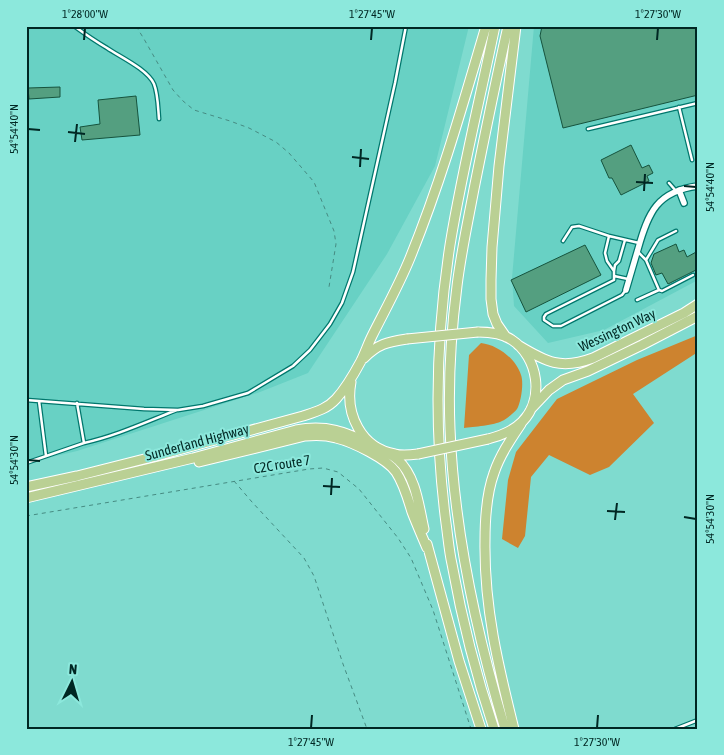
<svg xmlns="http://www.w3.org/2000/svg" width="724" height="755" font-family="'Asap Condensed',sans-serif">
	<rect width="100%" height="100%" fill="#7fdbcf"/>
	<path fill="#68d1c4" d="M26 26H469L435 166 387 254 308 373 260 392 77 451 26 463Z
		M534 26H698V280L604 330 548 343 514 306 512 278Z"/>
	<path fill="#cd832f" d="M698 335V352L633 394 654 423 609 467 590 475 549 455 531 477 525 536 518 548 502 539 508 480 516 452 557 399 637 360Z
		M481 343C498 345 516 359 521 375 524 383 521 402 517 409 514 413 506 419 502 421 495 425 473 427 464 428L469 355Z"/>
	<path fill="#549f80" stroke="#16533d" d="M542 26H696L698 36V95L563 128 540 36Z
		M60 87V97L29 99 28 88Z
		M136 96 140 135 82 140 80 127 100 124 98 100Z
		M631 145 642 168 649 165 653 173 647 176 649 181 621 195 612 178H609L601 160Z
		M676 244 679 252 684 250 687 257 698 251V269L668 284 662 273 656 275 651 263 654 254Z
		M585 245 601 275 526 312 511 280Z"/>
	<g fill="none" stroke-linecap="round" stroke-linejoin="round">
		<defs>
			<path id="service" d="M74 26C85 34 95 41 107 48 120 57 147 69 154 84 158 94 158 108 159 119
				M679 107 692 160
				M588 129 698 103
				M669 183 676 191
				M563 241 572 227 579 226 609 236
				M639 253 646 260 659 290 662 291 693 275
				M646 260 658 240 676 231
				M614 271 615 265 619 261 625 240
				M614 276 628 279
				M625 291 622 295 561 326H553L544 320V317L546 314 614 280V271L607 261 605 253 609 236 639 243
				M637 300 659 290
				M26 400 144 409 178 410 203 406 248 393 293 366 310 350 330 324 342 303 353 272 395 83 406 26
				M39 401 46 456
				M77 403 84 443C116 436 146 422 177 410
				M26 463 84 443
				M675 729 698 720"/>
			<path id="minor" d="M679 190 684 203
				M626 290C630 276 634 263 638 249 648 213 657 191 698 186"/>
			<path id="trunk" d="M478 332C490 332 502 333 512 340 538 357 545 399 522 422 513 431 500 436 488 439
				M506 337 497 324 493 314 491 299V280L492 247 499 166 516 26
				M518 345C546 362 561 370 593 358L684 313 698 304
				M364 358C378 344 387 342 407 339
				M351 382C345 414 361 448 395 454 402 456 410 455 418 454
				M531 409 549 390 563 380 588 371 642 345 698 316
				M388 453C391 455 395 457 398 460 416 476 419 507 424 529
				M199 462 305 436C315 435 326 435 336 438 353 442 387 459 396 472 404 484 408 499 412 512 417 525 422 536 427 548
				M26 487 77 476 160 455 303 416C315 412 327 409 336 399 346 388 354 374 361 361 365 353 368 344 372 336 385 310 399 285 410 258 441 182 463 104 486 26
				M26 498 193 458 296 430C327 424 345 432 373 445
				M427 544 459 661 481 729
				M494 729C476 675 462 620 452 564 449 551 448 537 446 523 434 431 436 336 450 245 462 171 480 99 495 26
				M505 729C476 632 454 530 450 429 448 381 451 333 457 286 461 253 468 221 474 189 485 134 496 80 508 26
				M514 729C498 665 484 607 485 541 485 519 486 495 494 473 500 455 511 439 521 424"/>
		</defs>
		<use href="#service" stroke="#00776d" stroke-width="5"/>
		<use href="#minor" stroke="#00776d" stroke-width="8"/>
		<use href="#trunk" stroke="#fff" stroke-width="11"/>
		<path stroke="#468b82" stroke-width="1" stroke-dasharray="4 4" stroke-linecap="butt" d="M136 26 144 39 173 90 183 101 194 110 230 121 249 128 276 142 289 153 314 182 334 231 336 244 329 287
			M234 481 252 502 304 558 314 576 343 664 367 729
			M26 516 309 469 323 468 338 472 359 489 398 538 411 558 433 610 471 729"/>
		<use href="#service" stroke="#fff" stroke-width="2.5"/>
		<use href="#minor" stroke="#fff" stroke-width="5.5"/>
		<use href="#trunk" stroke="#bad094" stroke-width="9"/>
		<defs>
			<path id="trunk-bridge" d="M407 339 478 332
				M418 454 488 439"/>
		</defs>
		<use href="#trunk-bridge" stroke="#fff" stroke-width="11" stroke-linecap="butt"/>
		<use href="#trunk-bridge" stroke="#bad094" stroke-width="9"/>
	</g>
	<path fill="none" stroke="#002723" stroke-width="2" d="M84 40 85 28M371 40 372 28M657 40 658 28M28 129 40 130M68 132 85 134M75 142 77 124M352 157 369 159M360 167 361 149M636 182 653 183M684 186 696 187M644 191 645 174M28 460 40 461M323 486 340 487M331 495 332 478M607 511 625 512M684 517 696 519M615 520 617 503M311 728 312 715M597 728 598 715"/>
	<g text-anchor="middle" dominant-baseline="central" stroke-width="4" stroke-linejoin="round" paint-order="stroke">
		<g font-size="14" fill="#002723" stroke="#8ce8dc">
			<text transform="translate(617 330) rotate(-25)">Wessington Way</text>
			<text transform="translate(197 442) rotate(-15)">Sunderland Highway</text>
			<text transform="translate(282 464) rotate(-9)">C2C route 7</text>
		</g>
	</g>
	<rect width="724" height="755" fill="none" stroke="#8ce8dc" stroke-width="55"/>
	<g transform="translate(72 682) rotate(5)" stroke="#8ce8dc" stroke-width="4" paint-order="stroke">
	<path d="M0-4L9 19L0 12L-9 19Z" fill="#002723"/>
	<text y="-8" font-size="14" font-weight="bold" text-anchor="middle" fill="#002723">N</text>
	</g>
	<rect x="28" y="28" width="668" height="700" fill="none" stroke="#002723" stroke-width="2"/>
	<g font-size="12" text-anchor="middle" fill="#002723">
		<text x="85" y="18">1°28'00"W</text>
		<text x="372" y="18">1°27'45"W</text>
		<text x="658" y="18">1°27'30"W</text>
		<text transform="translate(14 129) rotate(-90)" y="4">54°54'40"N</text>
		<text transform="translate(710 187) rotate(-90)" y="4">54°54'40"N</text>
		<text transform="translate(14 460) rotate(-90)" y="4">54°54'30"N</text>
		<text transform="translate(710 519) rotate(-90)" y="4">54°54'30"N</text>
		<text x="311" y="746">1°27'45"W</text>
		<text x="597" y="746">1°27'30"W</text>
	</g>
</svg>
